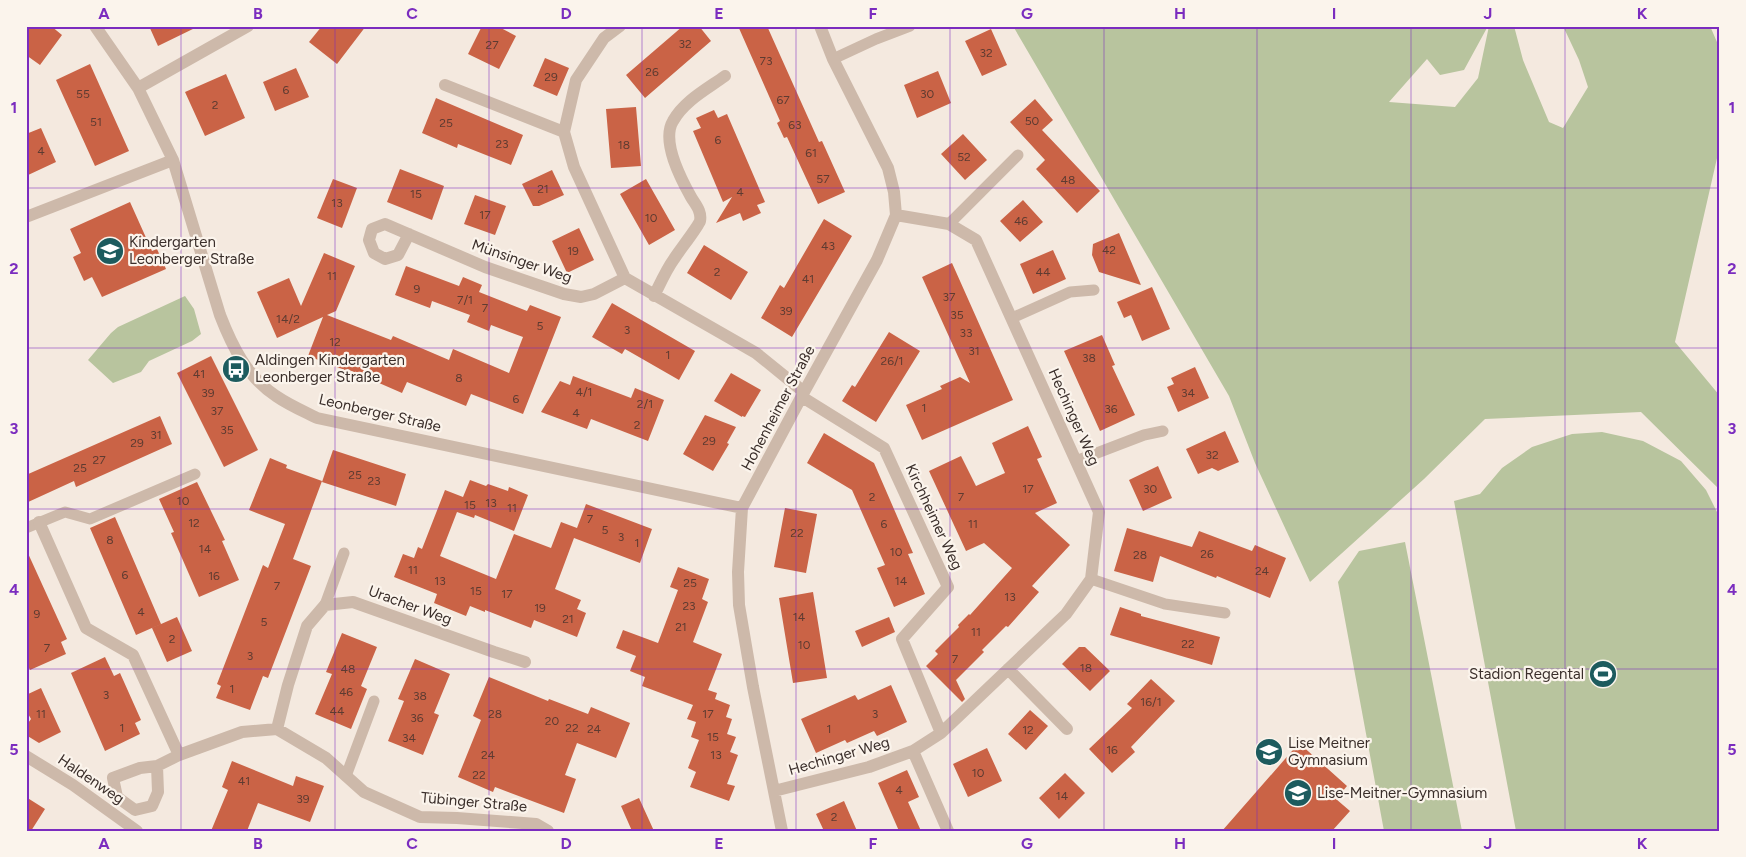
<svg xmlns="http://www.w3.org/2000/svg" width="1746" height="857" font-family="Figtree,sans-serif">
	<rect width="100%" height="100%" fill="#f4e9df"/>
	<path fill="#b8c49e" d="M1013 26H1488L1464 70 1440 75 1427 59 1389 102 1455 107 1478 78 1489 26H1514L1523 60 1549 122 1563 128 1588 87 1579 60 1563 26H1710L1720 49V145L1675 342 1720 396V490L1641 412 1485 419 1424 479 1310 582 1255 463 1229 396Z
		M185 296 194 309 201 334 192 341 149 361 141 372 113 383 88 360 111 333 118 327Z
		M1602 432 1643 441 1681 461 1706 490 1720 518V831H1516L1454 501 1480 494 1502 468 1532 447 1572 434Z
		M1405 542 1462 831H1384L1338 582 1359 551Z"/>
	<path fill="#ca6346" d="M26 26H51L62 35 40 65 26 55Z
		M149 26H199L158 46Z
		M322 26H366L337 64 309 42Z
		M482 26H497L516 36 499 69 468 54Z
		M683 26H699L711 41 645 98 626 75Z
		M738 26H767L819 142 822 141 845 192 818 204 787 137 784 138 777 123 780 121Z
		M991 29 1007 65 982 76 965 41Z
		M545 58 569 68 557 96 533 86Z
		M90 64 129 151 95 166 56 80Z
		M296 68 309 97 275 111 263 82Z
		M938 71 951 103 917 118 904 85Z
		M226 74 245 118 205 136 185 92Z
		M436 98 523 135 511 165 458 144 457 148 422 133Z
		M1035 99 1053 120 1042 130 1100 191 1077 213 1036 169 1045 160 1010 122Z
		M636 107 641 166 611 168 606 109Z
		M714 110 718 118 727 114 765 202 757 205 761 213 743 221 740 213 716 223 732 197 723 202 693 131 701 128 696 118Z
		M41 128 56 162 26 176V134Z
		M963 134 987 160 965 180 941 154Z
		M400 169 444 186 432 220 387 202Z
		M552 170 564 195 539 206H533L522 184Z
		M333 179 357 188 342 228 317 218Z
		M646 179 675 230 649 245 620 194Z
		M475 195 506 206 495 235 464 224Z
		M1023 200 1043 222 1020 242 1000 221Z
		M130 202 152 251 157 249 166 269 102 297 92 277 84 281 73 257 81 253 70 229Z
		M824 219 852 236 792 337 761 318 780 285 784 288Z
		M579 228 594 260 567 273 552 241Z
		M1119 233 1141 285 1099 272 1092 255 1093 244Z
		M704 245 748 272 731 300 687 273Z
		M1053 250 1066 279 1033 294 1020 264Z
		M324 253 355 266 336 311 327 315 391 340 393 336 449 360 453 349 509 373 523 337 491 325 489 331 467 322 470 315 432 301 430 308 395 295 406 266 459 286 463 277 482 285 479 292 527 311 530 305 561 317 523 414 471 394 466 406 407 382 402 393 347 369V371L308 356 323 317 277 338 257 292 289 278 301 306Z
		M952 263 1013 400 922 440 906 405 942 389 940 386 960 377 970 383 922 277Z
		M1152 287 1170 329 1142 341 1131 315 1124 318 1117 302Z
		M612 303 695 351 679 380 625 349 622 354 592 337Z
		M889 332 920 351 876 422 842 401 852 385 855 387Z
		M1102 335 1115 365 1112 366 1135 415 1100 431 1064 351Z
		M211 356 258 450 224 467 177 373Z
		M1195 367 1209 398 1178 412 1167 387 1174 384 1171 378Z
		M731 373 761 390 745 417 742 416V417L714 401Z
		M573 376 631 398 635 388 664 400 648 441 591 419 587 429 541 412 560 381 570 385Z
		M705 415 736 427 727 443 729 444 713 471 683 454Z
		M160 416 172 444 76 487 74 481 26 503V475Z
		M1028 426 1042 457 1037 459 1057 503 1035 513 1070 545 1032 586 1039 592 1008 627 1006 626 982 650 984 652 956 680 965 699 962 702 926 666 938 654 935 651 959 627 958 625 969 614 970 615 1012 568 984 543 966 551 929 471 961 456 976 486 1005 473 992 443Z
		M1225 431 1239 462 1218 471 1212 468 1198 474 1186 449Z
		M824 433 874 463 913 553 908 554 925 594 894 607 877 568 885 565 852 490 807 463Z
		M333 450 406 474 396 506 322 482Z
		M270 458 287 465 286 468 322 481 293 559 311 566 268 678 263 676 250 710 216 698 221 686 217 684 263 565 268 568 285 524 249 510Z
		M1158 466 1172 498 1143 511 1129 480Z
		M470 480 486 486 488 484 508 491 509 487 528 495 514 531 475 515 474 518 457 512 440 556 496 579 514 534 551 548 561 522 577 528 586 504 652 529 640 563 574 538 555 589 581 600 577 609 586 613 577 637 534 620 531 628 485 610V612L470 606 466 616 434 603 437 594 394 577 403 554 414 558 418 547 422 549 445 490 463 497Z
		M197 482 225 540 222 541 239 580 199 597 171 533 174 532 159 499Z
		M785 508 817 514 806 573 774 567Z
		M115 517 161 624 136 635 90 528Z
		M1127 528 1192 547 1199 531 1252 551 1255 545 1286 558 1270 598 1217 576 1216 578 1160 556 1153 582 1114 571Z
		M26 549 67 639 61 642 66 654 30 670 26 662Z
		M678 567 709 579 702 599 708 602 693 642 722 654 708 690 717 693 715 699 730 705 726 717 732 719 727 734 736 737 730 752 738 755 727 784 735 786 729 801 690 787 696 772 688 768 699 740 691 737 696 722 687 719 693 705 642 686 645 677 630 671 636 656 616 648 623 630 658 643 678 590 670 587Z
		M813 592 827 678 793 683 779 598Z
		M1120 607 1141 614V616L1220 637 1212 665 1110 635Z
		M177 617 192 651 167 662 152 628Z
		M889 617 895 632 862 647 855 631Z
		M342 633 377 647 361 686 367 689 351 729 315 714 332 674 326 672Z
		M1079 647H1085L1110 671 1090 691 1062 664Z
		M105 657 114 676 120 673 141 720 135 723 140 734 105 751 71 673Z
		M415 659 450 674 434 713 439 715 423 755 388 741 404 701 398 699Z
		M489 677 548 701 549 699 588 714 591 707 630 723 616 758 577 743 565 775 576 779 564 813 495 787 493 792 458 777 481 720 473 716Z
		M1151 679 1175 701 1131 747 1135 752 1112 773 1089 749 1132 708 1127 704Z
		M891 685 907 722 877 736 874 731 847 743 845 740 816 753 801 719 855 695 858 700Z
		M41 688 61 732 39 743 26 735V726L31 719 26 710V695Z
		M1030 710 1048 726 1026 750 1008 734Z
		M1299 743 1347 786 1336 799 1350 811 1332 831H1222Z
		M987 748 1002 781 968 797 953 764Z
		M232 761 293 786 296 776 324 786 310 822 258 803 247 831H211L228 790 222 787Z
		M907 770 919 797 908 802 921 831H899L878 783Z
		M1065 773 1085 793 1059 819 1039 798Z
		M26 797 45 809 31 831H26Z
		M639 798 654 831H632L621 806Z
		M844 801 857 831H824L816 814Z"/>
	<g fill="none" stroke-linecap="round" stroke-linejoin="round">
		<path stroke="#cdb9aa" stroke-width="11" d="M833 59 876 39 910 26
			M949 224 1018 155
			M1012 318 1070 292 1094 290
			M1076 461 1144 435 1163 431
			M26 528 65 512 90 519 195 474
			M1091 579 1165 604 1225 613
			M325 605 344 553
			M346 776 374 701"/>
		<path stroke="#cdb9aa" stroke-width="12" d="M95 26 138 88 173 160 220 315C232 346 247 377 276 396 289 405 303 411 317 418L742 508
			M620 26 604 38 576 80 564 132 574 167 625 278
			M445 85 564 132
			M138 88 248 26
			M26 217 173 160
			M409 234 398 255 385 259 374 253 369 240 372 229 385 224 485 267 564 294 581 297 594 294 625 278 756 353 804 392
			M654 296C660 284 666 270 674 259 679 251 698 227 700 221 702 211 695 204 691 197 681 179 661 141 673 121 684 101 707 89 725 76
			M802 397 884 448 948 587 902 639 941 733
			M39 522 86 628 133 655 179 755
			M1008 669 1067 729
			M277 729 288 685 307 626 325 605 353 602 494 652 525 662
			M913 751 948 831
			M26 756 73 785 137 831
			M157 766 158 792 152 806 135 810 117 797 113 778 140 768 157 766 179 755 242 732 277 729 326 758 364 792 420 817 457 818 536 824 548 831
			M774 791 869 767 913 751 941 733 1066 614 1091 579 1099 512 976 240 949 224 896 215
			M782 831 753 687 739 605 738 572 742 508 804 392 877 260 896 215 894 192 888 168 833 59 820 26"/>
	</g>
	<path fill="none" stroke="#7b2cbf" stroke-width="1" stroke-opacity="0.55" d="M181 26V831M335 26V831M489 26V831M642 26V831M796 26V831M950 26V831M1104 26V831M1257 26V831M1411 26V831M1565 26V831M26 188H1720M26 348H1720M26 509H1720M26 669H1720"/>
	<defs>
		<symbol id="school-disc" viewBox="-11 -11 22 22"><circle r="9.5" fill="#1d5b5e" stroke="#fbf4ec"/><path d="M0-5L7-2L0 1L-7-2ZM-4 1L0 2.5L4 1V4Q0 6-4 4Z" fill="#fff"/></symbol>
		<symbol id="bus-disc" viewBox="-11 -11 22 22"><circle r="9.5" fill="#1d5b5e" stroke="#fbf4ec"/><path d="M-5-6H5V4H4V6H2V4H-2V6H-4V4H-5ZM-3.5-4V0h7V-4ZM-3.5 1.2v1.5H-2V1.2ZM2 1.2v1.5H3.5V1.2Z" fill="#fff"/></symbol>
		<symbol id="stadium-disc" viewBox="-11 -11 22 22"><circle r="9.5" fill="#1d5b5e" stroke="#fbf4ec"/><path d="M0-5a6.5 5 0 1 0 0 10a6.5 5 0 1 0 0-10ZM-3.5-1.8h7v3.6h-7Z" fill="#fff"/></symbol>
	</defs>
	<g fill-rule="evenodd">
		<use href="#school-disc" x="94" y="235" width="32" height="32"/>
		<use href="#bus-disc" x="220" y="353" width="32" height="32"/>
		<use href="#stadium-disc" x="1587" y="658" width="32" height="32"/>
		<use href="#school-disc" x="1253" y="736" width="32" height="32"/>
		<use href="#school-disc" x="1282" y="777" width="32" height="32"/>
	</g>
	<g text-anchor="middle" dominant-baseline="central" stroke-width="4.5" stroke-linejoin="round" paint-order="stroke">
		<g font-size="12" fill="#5e3b31">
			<text x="685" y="44">32</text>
			<text x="492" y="45">27</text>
			<text x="986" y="53">32</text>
			<text x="766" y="61">73</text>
			<text x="652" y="72">26</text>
			<text x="551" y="77">29</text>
			<text x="286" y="90">6</text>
			<text x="83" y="94">55</text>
			<text x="927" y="94">30</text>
			<text x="783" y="100">67</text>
			<text x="215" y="105">2</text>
			<text x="1032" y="121">50</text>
			<text x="96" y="122">51</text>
			<text x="446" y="123">25</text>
			<text x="795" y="125">63</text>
			<text x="718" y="140">6</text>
			<text x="502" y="144">23</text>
			<text x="624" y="145">18</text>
			<text x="41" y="151">4</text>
			<text x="811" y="153">61</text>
			<text x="964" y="157">52</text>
			<text x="823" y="179">57</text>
			<text x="1068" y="180">48</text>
			<text x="543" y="189">21</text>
			<text x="740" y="192">4</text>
			<text x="416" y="194">15</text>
			<text x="337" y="203">13</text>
			<text x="485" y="215">17</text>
			<text x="651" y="218">10</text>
			<text x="1021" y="221">46</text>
			<text x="828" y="246">43</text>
			<text x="1109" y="250">42</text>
			<text x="573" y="251">19</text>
			<text x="717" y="272">2</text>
			<text x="1043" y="272">44</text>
			<text x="332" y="276">11</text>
			<text x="808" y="279">41</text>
			<text x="417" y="289">9</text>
			<text x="949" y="297">37</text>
			<text x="465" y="300">7/1</text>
			<text x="485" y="308">7</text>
			<text x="786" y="311">39</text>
			<text x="957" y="315">35</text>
			<text x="288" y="319">14/2</text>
			<text x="540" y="326">5</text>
			<text x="627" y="330">3</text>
			<text x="966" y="333">33</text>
			<text x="335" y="342">12</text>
			<text x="974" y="351">31</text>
			<text x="668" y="355">1</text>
			<text x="1089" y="358">38</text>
			<text x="892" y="361">26/1</text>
			<text x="199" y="374">41</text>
			<text x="459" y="378">8</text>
			<text x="584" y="392">4/1</text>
			<text x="208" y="393">39</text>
			<text x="1188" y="393">34</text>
			<text x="516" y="399">6</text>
			<text x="645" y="404">2/1</text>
			<text x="924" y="408">1</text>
			<text x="1111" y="409">36</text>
			<text x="217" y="411">37</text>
			<text x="576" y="413">4</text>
			<text x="637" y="425">2</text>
			<text x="227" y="430">35</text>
			<text x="156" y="435">31</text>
			<text x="709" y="441">29</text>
			<text x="137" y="443">29</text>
			<text x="1212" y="455">32</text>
			<text x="99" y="460">27</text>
			<text x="80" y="468">25</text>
			<text x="355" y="475">25</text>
			<text x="374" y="481">23</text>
			<text x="1028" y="489">17</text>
			<text x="1150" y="489">30</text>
			<text x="872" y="497">2</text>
			<text x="961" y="497">7</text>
			<text x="183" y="501">10</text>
			<text x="491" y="503">13</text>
			<text x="470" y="505">15</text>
			<text x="512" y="508">11</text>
			<text x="590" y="519">7</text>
			<text x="194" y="523">12</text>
			<text x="884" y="524">6</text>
			<text x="973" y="524">11</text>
			<text x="605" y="530">5</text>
			<text x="797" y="533">22</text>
			<text x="621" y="537">3</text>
			<text x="110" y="540">8</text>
			<text x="637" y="543">1</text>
			<text x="205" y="549">14</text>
			<text x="896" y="552">10</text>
			<text x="1207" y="554">26</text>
			<text x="1140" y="555">28</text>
			<text x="413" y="570">11</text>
			<text x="1262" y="571">24</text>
			<text x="125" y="575">6</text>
			<text x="214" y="576">16</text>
			<text x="440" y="581">13</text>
			<text x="901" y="581">14</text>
			<text x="690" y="583">25</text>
			<text x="277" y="586">7</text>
			<text x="476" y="591">15</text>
			<text x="507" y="594">17</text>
			<text x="1010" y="597">13</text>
			<text x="689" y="606">23</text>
			<text x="540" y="608">19</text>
			<text x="141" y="612">4</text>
			<text x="37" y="614">9</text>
			<text x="799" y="617">14</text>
			<text x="568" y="619">21</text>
			<text x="264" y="622">5</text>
			<text x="681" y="627">21</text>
			<text x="976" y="632">11</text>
			<text x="172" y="639">2</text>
			<text x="1188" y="644">22</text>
			<text x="804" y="645">10</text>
			<text x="47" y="648">7</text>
			<text x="250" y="656">3</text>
			<text x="955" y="659">7</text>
			<text x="1086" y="668">18</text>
			<text x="348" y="669">48</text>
			<text x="232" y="689">1</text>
			<text x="346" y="692">46</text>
			<text x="106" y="695">3</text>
			<text x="420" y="696">38</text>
			<text x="1151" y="702">16/1</text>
			<text x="337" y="711">44</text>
			<text x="41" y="714">11</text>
			<text x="495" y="714">28</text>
			<text x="708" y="714">17</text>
			<text x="875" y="714">3</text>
			<text x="417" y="718">36</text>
			<text x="552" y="721">20</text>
			<text x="122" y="728">1</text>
			<text x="572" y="728">22</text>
			<text x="594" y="729">24</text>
			<text x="829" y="729">1</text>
			<text x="1028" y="730">12</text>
			<text x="713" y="737">15</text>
			<text x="409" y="738">34</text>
			<text x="1112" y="750">16</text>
			<text x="488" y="755">24</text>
			<text x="716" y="755">13</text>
			<text x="978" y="773">10</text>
			<text x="479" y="775">22</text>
			<text x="244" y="781">41</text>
			<text x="899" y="790">4</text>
			<text x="1062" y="796">14</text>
			<text x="303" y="799">39</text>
			<text x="834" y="817">2</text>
		</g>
		<g font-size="15" fill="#3a2e2a" stroke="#fbf4ec" text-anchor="start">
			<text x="129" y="242">Kindergarten<tspan x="129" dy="17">Leonberger Straße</tspan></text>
			<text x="255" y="360">Aldingen Kindergarten<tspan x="255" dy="17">Leonberger Straße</tspan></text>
			<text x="1584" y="674" text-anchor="end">Stadion Regental</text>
			<text x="1288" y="743">Lise Meitner<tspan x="1288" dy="17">Gymnasium</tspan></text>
			<text x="1317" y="793">Lise-Meitner-Gymnasium</text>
		</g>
		<g font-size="15" fill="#3a2e2a" stroke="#fbf4ec">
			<text transform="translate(522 261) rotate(19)">Münsinger Weg</text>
			<text transform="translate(778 408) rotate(-62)">Hohenheimer Straße</text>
			<text transform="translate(380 413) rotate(13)">Leonberger Straße</text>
			<text transform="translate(1074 417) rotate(66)">Hechinger Weg</text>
			<text transform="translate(934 517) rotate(65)">Kirchheimer Weg</text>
			<text transform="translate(410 605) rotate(20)">Uracher Weg</text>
			<text transform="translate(839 756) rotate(-16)">Hechinger Weg</text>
			<text transform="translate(91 779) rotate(34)">Haldenweg</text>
			<text transform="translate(474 802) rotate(5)">Tübinger Straße</text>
		</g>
	</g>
	<rect width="1746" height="857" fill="none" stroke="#fbf4ec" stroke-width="55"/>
	<rect x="28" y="28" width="1690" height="802" fill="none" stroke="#7b2cbf" stroke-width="2"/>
	<g font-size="16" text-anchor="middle" font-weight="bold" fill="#7b2cbf">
		<text x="104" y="19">A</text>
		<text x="258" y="19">B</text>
		<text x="412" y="19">C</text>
		<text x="566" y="19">D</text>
		<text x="719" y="19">E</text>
		<text x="873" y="19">F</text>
		<text x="1027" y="19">G</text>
		<text x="1180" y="19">H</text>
		<text x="1334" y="19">I</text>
		<text x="1488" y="19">J</text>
		<text x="1642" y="19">K</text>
		<text x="14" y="113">1</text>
		<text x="1732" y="113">1</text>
		<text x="14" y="274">2</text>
		<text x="1732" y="274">2</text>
		<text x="14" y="434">3</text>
		<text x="1732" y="434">3</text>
		<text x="14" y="595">4</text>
		<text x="1732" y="595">4</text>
		<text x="14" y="755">5</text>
		<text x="1732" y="755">5</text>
		<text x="104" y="849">A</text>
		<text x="258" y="849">B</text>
		<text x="412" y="849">C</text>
		<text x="566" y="849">D</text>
		<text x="719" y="849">E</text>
		<text x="873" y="849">F</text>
		<text x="1027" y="849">G</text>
		<text x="1180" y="849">H</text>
		<text x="1334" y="849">I</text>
		<text x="1488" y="849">J</text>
		<text x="1642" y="849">K</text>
	</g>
</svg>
